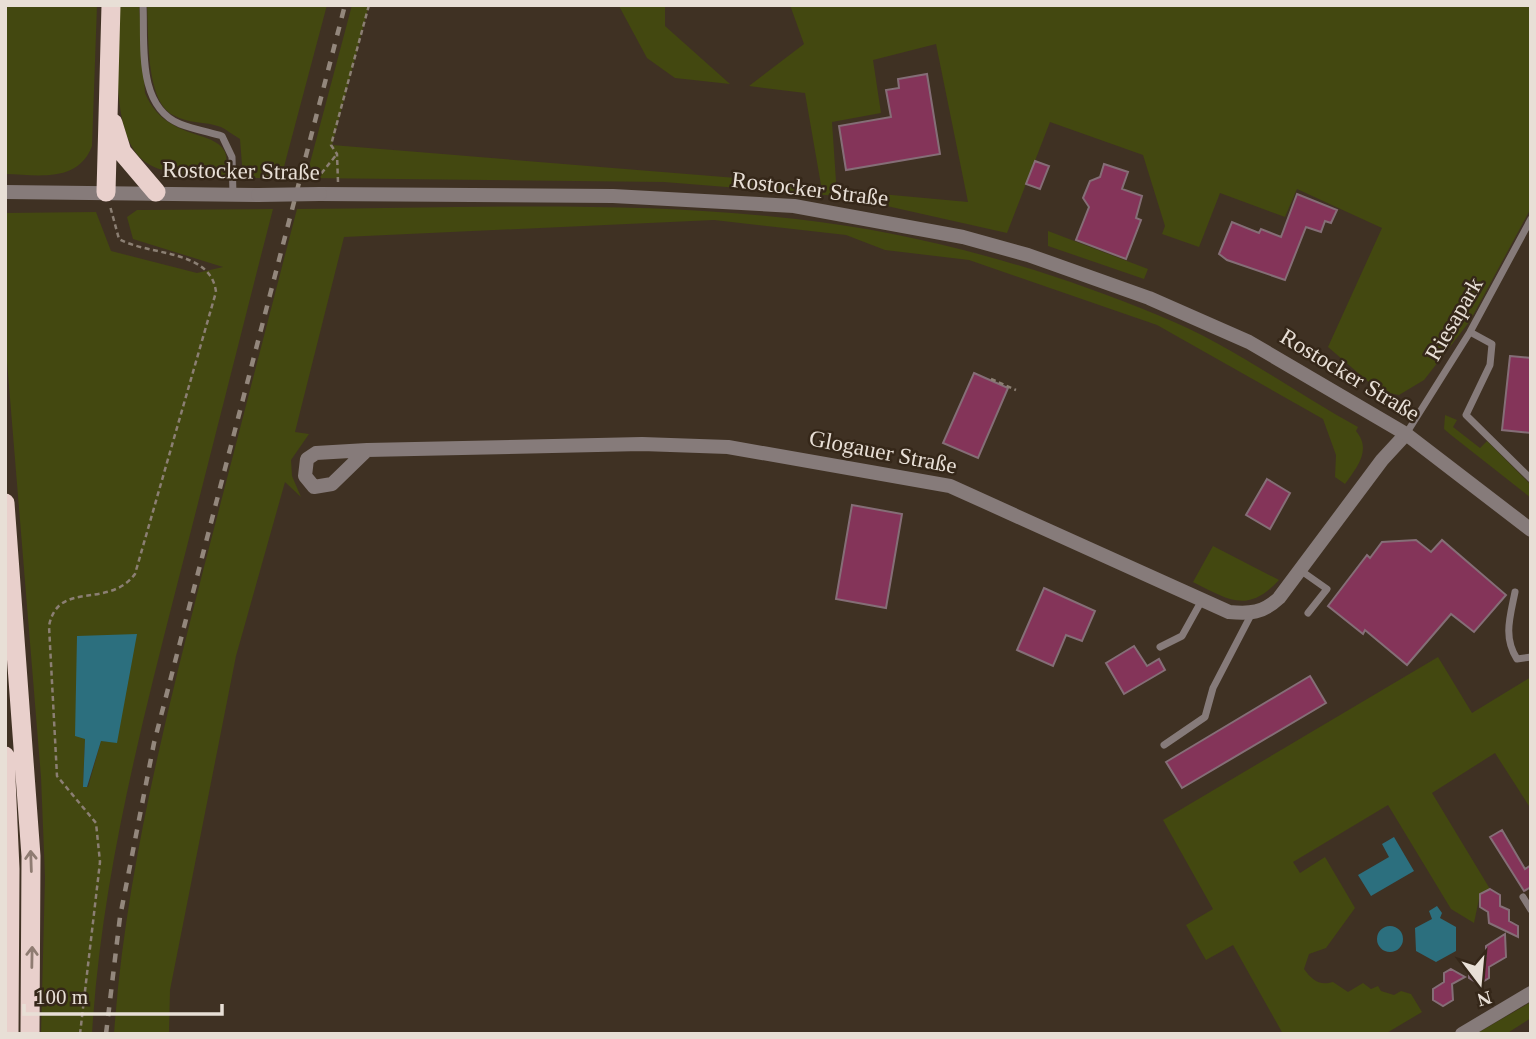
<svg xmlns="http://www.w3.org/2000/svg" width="1536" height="1039" font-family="'Times New Roman',serif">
	<rect width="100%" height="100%" fill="#3f3123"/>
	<path fill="#434810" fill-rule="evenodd" d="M5 5H97L92 146C78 183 39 175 5 174Z
		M119 5H139L145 93C165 141 215 129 225 152 228 160 226 171 225 179 202 176 171 176 150 165 107 142 119 46 119 5Z
		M147 5H327L281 178H243L240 139C233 135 227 130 221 127 205 121 188 124 173 115 145 100 149 33 147 5Z
		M352 5H369L332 145 821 185 805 93 749 86 804 44 790 5H1531V208L1470 321 1424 380 1399 395 1379 391 1328 347 1382 228 1297 189 1285 217 1220 193 1199 247 1162 234 1165 226 1143 155 1050 122 1007 233 869 202 870 193 968 202 936 44 873 60 881 113 832 122 837 196 664 182 306 178Z
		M665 5V26L730 84 675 78 647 58 619 6Z
		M273 209C240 337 208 465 175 593 138 738 101 884 92 1034H41L45 877 41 777 5 337V213L96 212 111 251 197 273 223 267 133 239 127 217 137 210ZM85 739 117 742 101 741 88 787 83 786Z
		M297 209C463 208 632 200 796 219 921 233 1044 268 1160 316 1230 344 1292 391 1358 427L1356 431C1372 450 1357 467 1345 484L1335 477 1336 455 1323 419 1157 325 969 260 885 250 846 235 714 220 344 237 295 432 309 434 291 460 292 476 301 497 285 482 236 656 170 990 169 1034H114C125 876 165 720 204 567 235 448 266 328 297 209Z
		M1048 231 1148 269 1144 279 1048 246Z
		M1445 415 1457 420 1453 427 1480 448 1487 441 1531 485V498L1451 435 1444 429Z
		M1213 546 1279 580C1247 614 1229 600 1193 582Z
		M1438 657 1472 713 1531 677V805L1529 806 1495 753 1432 793 1490 889 1480 894 1474 923 1451 909 1388 805 1293 862 1300 873 1325 857 1355 908 1326 948 1309 954 1304 969C1312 980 1319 986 1333 982L1348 992 1363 983 1371 989 1378 986 1381 991 1394 995 1401 991 1411 994 1422 1012 1385 1034H1283L1233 945 1206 960 1186 925 1213 909 1163 820Z
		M1531 1002V1018L1506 1034H1476Z"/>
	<path fill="#2c6f7e" d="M137 634 117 743 101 741 87 787H83L85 739 75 736 77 636Z
		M1394 837 1414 871 1371 896 1358 875 1389 857 1382 844Z
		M1437 906 1442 913 1440 918 1456 927V951L1436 962 1416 951 1415 928 1432 919 1429 911Z
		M1377 939a13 13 0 1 1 26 0a13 13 0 1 1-26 0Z"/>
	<path fill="#843459" stroke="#856e77" stroke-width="2" d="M927 74 940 154 846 170 839 126 891 117 886 90 899 88 898 79Z
		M1035 161 1049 166 1040 189 1026 184Z
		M1104 164 1128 172 1122 189 1142 196 1136 218 1141 220 1126 259 1076 240 1089 207 1083 198 1090 181 1100 177Z
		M1297 194 1337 210 1331 223 1325 221 1321 232 1306 227 1285 280 1227 260 1219 254 1232 222 1259 233 1261 229 1281 237Z
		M1510 356 1531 358V433L1502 430Z
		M974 373 1008 388 978 458 943 443Z
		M1267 479 1290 493 1270 529 1246 515Z
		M852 505 902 514 886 608 836 599Z
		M1416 540 1431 552 1442 540 1506 595 1474 632 1451 614 1407 665 1365 630 1363 634 1328 606 1367 555 1370 558 1382 542Z
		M1044 588 1095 611 1082 641 1066 635 1053 666 1017 650Z
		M1134 646 1147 666 1159 659 1165 670 1124 694 1106 663Z
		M1310 676 1326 703 1182 788 1166 762Z
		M1502 830 1525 869 1531 865V887L1524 891 1490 837Z
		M1490 889 1500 895V906L1509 910V921L1518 926V937L1489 923 1488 912 1480 907V894Z
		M1505 934 1506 957 1489 967V978L1479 984 1469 978V967L1486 956V946Z
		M1451 969 1465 977 1452 984 1453 1000 1443 1006 1433 1000V989L1444 982V973Z"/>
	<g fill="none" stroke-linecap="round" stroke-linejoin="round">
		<path stroke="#8b7f73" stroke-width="2.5" stroke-dasharray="5 3.5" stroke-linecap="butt" d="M316 180 337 154
			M338 182 337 154 331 145 369 5
			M991 379 1016 390
			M80 1034 100 862 96 823 57 776 49 626C58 579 108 610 135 574L216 292C211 249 149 256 119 239L110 206"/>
		<path stroke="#867b7a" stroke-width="7" d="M143 5C145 43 136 106 180 124 193 129 208 132 222 136L232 157 233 194
			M1470 332 1492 344 1490 365 1466 415 1531 479
			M1406 434 1470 332 1531 219
			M1300 570 1327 589 1308 613
			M1515 592C1510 617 1503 637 1517 659L1531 657
			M1160 647 1182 636 1202 600
			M1164 745 1205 717 1213 688 1252 613
			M1523 897 1531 910"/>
		<path stroke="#867b7a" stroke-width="14" d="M367 450 332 484 314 487 305 476 307 459 316 453 367 450 642 444 728 447 950 486 1229 612C1250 614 1263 613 1279 598L1382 460 1406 434
			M1462 1034 1531 993"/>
		<path stroke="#867b7a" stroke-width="14" d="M5 192 258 195
			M320 194 613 196 794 206 963 237 1028 255 1149 298 1249 342 1406 434 1531 530"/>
		<path stroke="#e9d0cc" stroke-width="19" d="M113 123 122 152 156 192
			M106 192 111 5
			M5 503 31 856 30 1034
			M5 756 10 869 9 1034"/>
		<path stroke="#93877c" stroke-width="4.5" stroke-dasharray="9 9" stroke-linecap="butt" d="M106 1034 120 917 154 743 345 5"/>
		<path stroke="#867b7a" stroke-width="14" d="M258 195 320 194"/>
	</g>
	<defs><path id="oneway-shaft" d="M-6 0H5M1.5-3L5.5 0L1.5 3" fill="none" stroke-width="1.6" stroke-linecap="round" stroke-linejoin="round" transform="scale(1.75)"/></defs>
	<g stroke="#8f7c72">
		<use href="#oneway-shaft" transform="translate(31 861) rotate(-92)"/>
		<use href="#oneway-shaft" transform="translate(32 957) rotate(-89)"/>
	</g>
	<g text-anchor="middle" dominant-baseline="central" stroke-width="5" stroke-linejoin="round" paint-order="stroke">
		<g font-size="23" fill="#e8dfd6" stroke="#352719">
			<text transform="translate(241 171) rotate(1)">Rostocker Straße</text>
			<text transform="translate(810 189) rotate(7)">Rostocker Straße</text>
			<text transform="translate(1454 319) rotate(-60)">Riesapark</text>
			<text transform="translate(1350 375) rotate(31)">Rostocker Straße</text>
			<text transform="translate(883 452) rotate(11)">Glogauer Straße</text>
		</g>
	</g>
	<rect width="1536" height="1039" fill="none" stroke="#e8dfd6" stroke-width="14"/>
	<g transform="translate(1480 983) rotate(164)" stroke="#352719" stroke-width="5" paint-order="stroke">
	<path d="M0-5L12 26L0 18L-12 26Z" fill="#e8dfd6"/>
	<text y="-10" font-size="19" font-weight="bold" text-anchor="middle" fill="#e8dfd6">N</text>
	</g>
	<path d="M24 1004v10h198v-10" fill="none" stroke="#e8dfd6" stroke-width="3.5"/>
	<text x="35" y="1004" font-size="21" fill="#e8dfd6" stroke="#352719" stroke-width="5" paint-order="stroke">100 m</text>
</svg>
